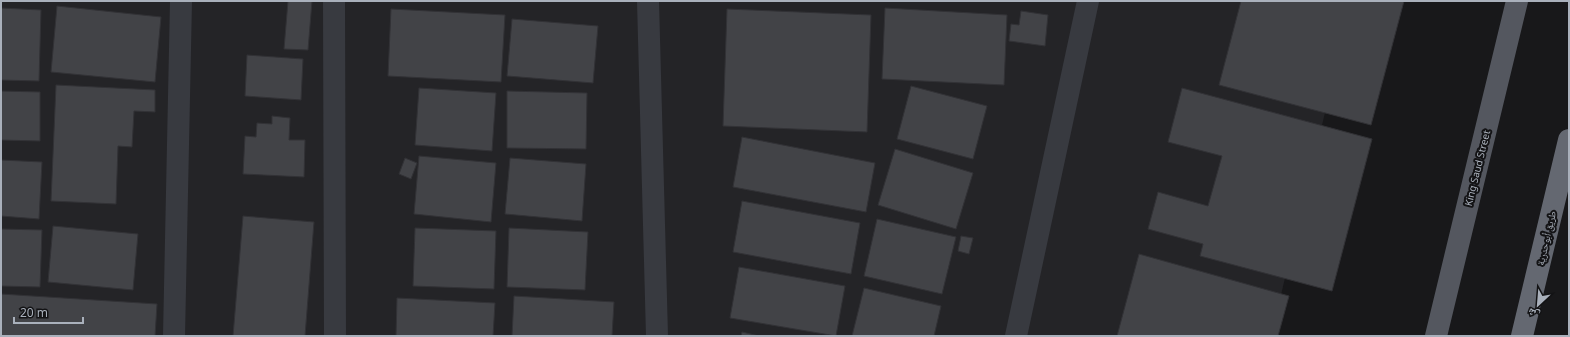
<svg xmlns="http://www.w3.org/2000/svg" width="1570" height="337" font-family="'Noto Sans','Noto Naskh Arabic',sans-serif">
	<rect width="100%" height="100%" fill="#18181a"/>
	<path fill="#242427" d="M1 1H1352L1271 336H1Z"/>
	<path fill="#424347" stroke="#323236" d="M288 1H312L308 50 284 49Z
		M1241 1H1404L1371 125 1219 85Z
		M57 6 161 17 155 82 51 72Z
		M1 8 41 10 39 81 1 80Z
		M885 8 1007 15 1004 85 882 79Z
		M391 9 505 15 501 82 388 76Z
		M727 9 871 15 867 132 723 126Z
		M1021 11 1048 15 1045 46 1009 41 1011 24 1019 25Z
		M512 19 598 26 593 83 507 76Z
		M247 55 303 59 301 100 245 96Z
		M56 85 155 90V112L134 111 132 147 118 146 116 204 51 201Z
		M911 86 987 106 973 159 897 139Z
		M419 88 496 93 492 151 415 145Z
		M1182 88 1372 139 1332 291 1200 256 1203 244 1148 229 1158 192 1208 206 1222 156 1168 142Z
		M1 91 40 92V141L1 140Z
		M507 91 587 93 586 149 507 148Z
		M272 116 290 118 289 140H305L304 177 243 174 245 136 256 137 257 123 272 124Z
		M742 137 875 163 866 212 733 187Z
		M895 149 973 173 956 229 878 205Z
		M419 156 496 163 491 222 414 214Z
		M405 158 417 163 411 179 399 174Z
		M510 158 586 164 582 221 505 214Z
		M1 160 42 162 39 219 1 216Z
		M742 201 860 223 851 274 733 252Z
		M243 216 314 222 305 336H233Z
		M877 219 956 237 942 294 864 276Z
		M53 226 138 234 133 290 48 282Z
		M415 228 496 231 494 289 413 286Z
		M509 228 588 232 585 290 507 287Z
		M1 229 42 230 40 287 1 286Z
		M961 236 973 238 969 254 958 251Z
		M1139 254 1289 296 1278 336H1117Z
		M739 267 845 286 836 336 730 318Z
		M864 288 941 306 934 336H852Z
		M1 294 157 304 155 336H1Z
		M514 296 614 302 612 336H512Z
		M397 298 495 303 493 336H396Z
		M742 332 759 336H741Z"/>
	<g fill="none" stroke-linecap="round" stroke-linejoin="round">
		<path stroke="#383a40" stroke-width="22" d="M334 1 335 336
			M648 1 657 336
			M174 336 181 1
			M1016 336 1088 1"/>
		<path stroke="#54575f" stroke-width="22" d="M1436 336 1517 1"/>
		<path stroke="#646871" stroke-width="22" d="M1522 336 1569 140"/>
	</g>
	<g text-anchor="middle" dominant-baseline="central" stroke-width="4" stroke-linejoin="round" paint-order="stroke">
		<g font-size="10" fill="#a9b0bb" stroke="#131315">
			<text transform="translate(1477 168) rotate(-76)">King Saud Street</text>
			<text transform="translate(1546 238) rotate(-77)">طريق أبوحدرية</text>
		</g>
	</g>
	<rect width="1570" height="337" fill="none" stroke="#a9b0bb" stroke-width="4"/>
	<g transform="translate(1538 305) rotate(206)" stroke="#131315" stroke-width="3" paint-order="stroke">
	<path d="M0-3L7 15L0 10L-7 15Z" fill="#a9b0bb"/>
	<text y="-6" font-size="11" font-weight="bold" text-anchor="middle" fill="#a9b0bb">ش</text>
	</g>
	<path d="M14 317v6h69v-6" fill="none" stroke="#a9b0bb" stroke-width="2"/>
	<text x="20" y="317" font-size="12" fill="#a9b0bb" stroke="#131315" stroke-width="3" paint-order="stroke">20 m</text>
</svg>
